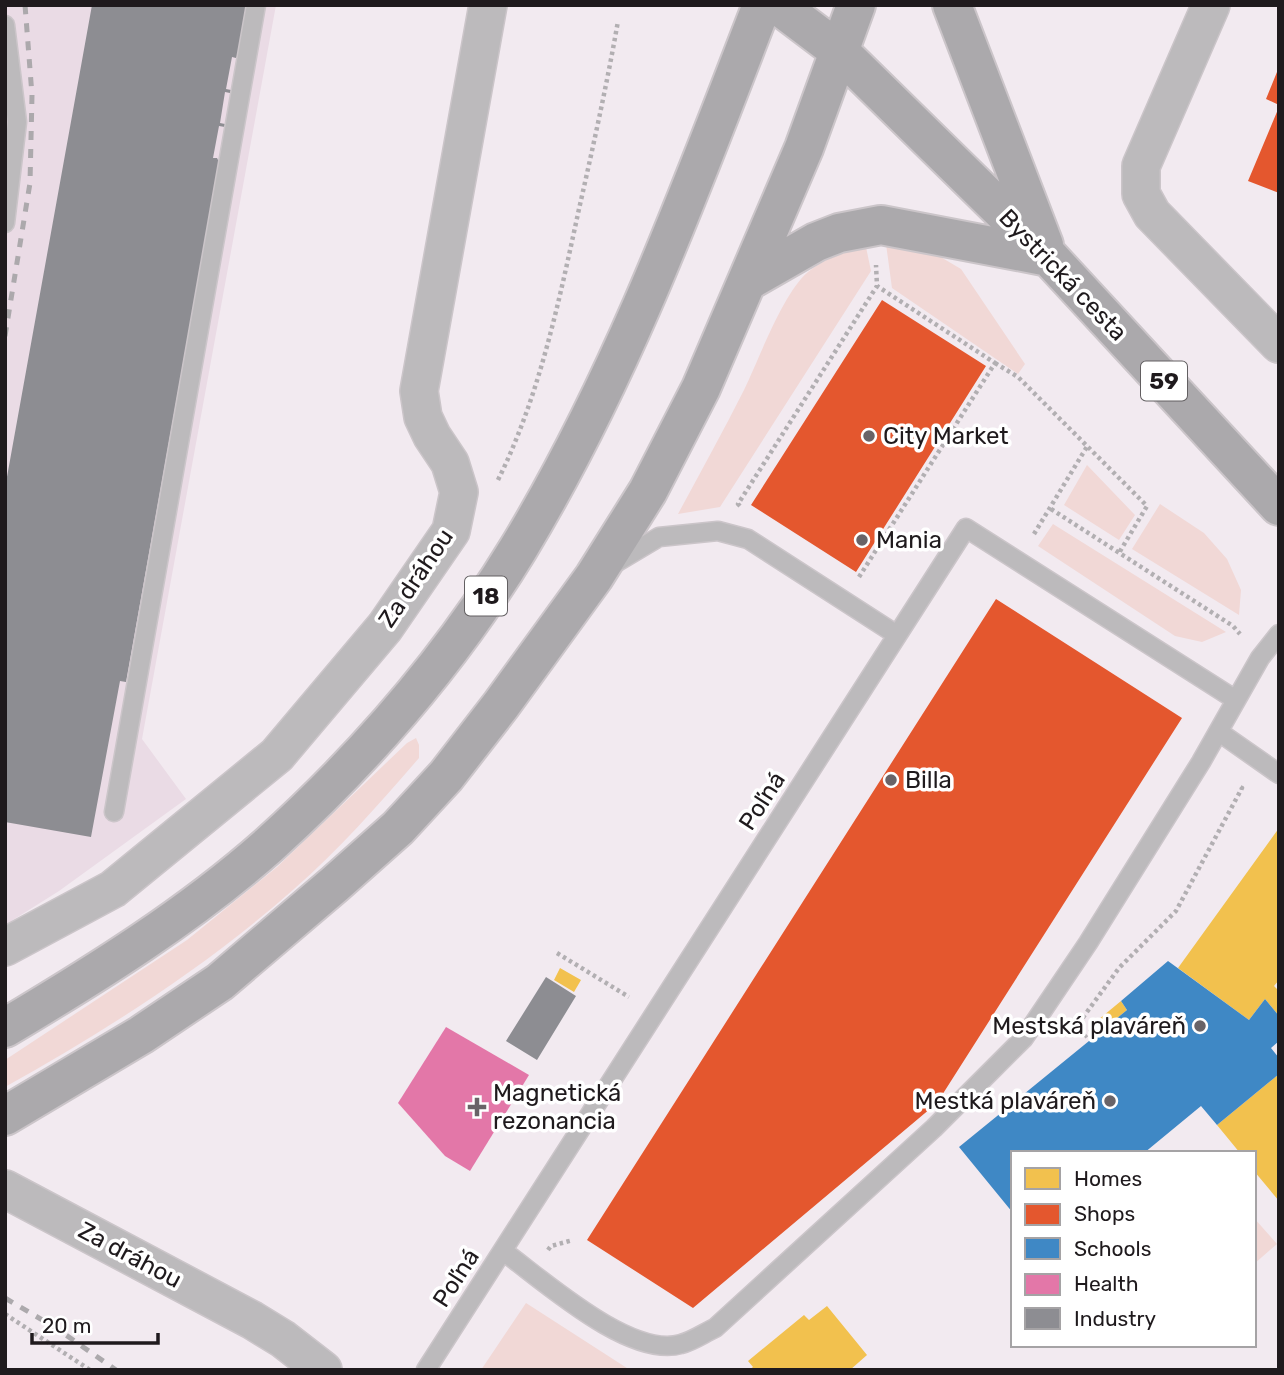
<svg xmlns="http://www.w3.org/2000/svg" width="1284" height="1375" font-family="Rubik,sans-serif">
	<rect width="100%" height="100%" fill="#f2eaf0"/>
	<path fill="#eadbe5" d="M5 5H276L142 739 186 799 59 891 5 925Z"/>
	<path fill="#f1d8d6" d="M886 244 927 249 961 269 1025 364 1018 374 892 288Z
		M866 247 871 271 720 507 678 514C700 473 723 432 744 390 759 359 783 293 808 272 825 258 845 252 866 247Z
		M1087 465 1135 515 1119 540 1064 505Z
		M1160 504 1204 533 1227 559 1241 590 1239 615 1132 549Z
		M1053 524 1226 632 1202 642 1175 636 1038 546Z
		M416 738 419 745V758C379 804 340 849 294 889 206 967 107 1030 5 1087V1060L187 940 277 867 407 743Z
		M1254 1218 1277 1244 1254 1264Z
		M526 1303 630 1370H481Z"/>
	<path fill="#f2c14e" d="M1279 828V980L1274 986 1279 991V1016L1265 999 1249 1020 1178 968Z
		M560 968 581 980 574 992 554 980Z
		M1121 1001 1127 1010 1099 1033 1092 1025Z
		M1279 1074V1201L1254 1171V1153H1240L1217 1125Z
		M827 1306 867 1355 850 1370H749L753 1367 748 1361 804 1315 809 1320Z"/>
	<path fill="#e4572e" d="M1279 67V105L1266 99Z
		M1279 107V193L1248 181Z
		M882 300 986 366 856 572 751 505Z
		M996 599 1182 718 937 1103 693 1308 587 1240Z"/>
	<path fill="#3f88c5" d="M1168 961 1249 1020 1265 999 1279 1016V1041L1271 1048 1279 1058V1074L1217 1125 1201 1106 1144 1153H1013V1213L959 1147 1127 1010 1121 1001Z"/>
	<path fill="#e377a8" d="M446 1027 529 1075 470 1171 445 1156 398 1103Z"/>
	<path fill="#8d8d92" d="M92 5H246L238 55 236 58 232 57 226 89 231 90 230 93 225 92 220 123 225 124V127L219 126 213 158H217L219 162 126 682 120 681 91 837 5 822V488Z
		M546 977 576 996 537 1060 506 1041Z"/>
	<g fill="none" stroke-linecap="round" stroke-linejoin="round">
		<defs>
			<path id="lane" d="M5 25 17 122 5 223
				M612 565 659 537 718 531 748 539 897 635
				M1219 732 1279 774
				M114 812 256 5
				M503 1251C543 1280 630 1359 681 1344 693 1341 704 1333 715 1328L934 1128 1024 1038 1088 943 1201 762 1260 658 1279 634
				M426 1370 966 528 1236 700"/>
			<path id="street" d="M1211 5 1141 166V194L1152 214 1279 344
				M5 947 113 889 277 755 385 627 451 531 459 492 450 463 432 436 423 417 419 391 488 5
				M5 1189 252 1320 283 1339 323 1370"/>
			<path id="primary" d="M778 5 839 51 1049 257 1279 506
				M952 5 1044 245
				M748 281 816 242 839 233 881 225 1049 257
				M5 1028C97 973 189 916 269 845 364 759 451 659 518 549 621 379 690 191 762 5
				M5 1116 141 1035 220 982 335 884 398 828 446 776 501 705 594 577 648 491 701 388 804 148 856 5"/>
		</defs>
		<use href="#lane" stroke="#cbc5c9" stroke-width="21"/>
		<use href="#street" stroke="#cbc5c9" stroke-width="40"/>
		<use href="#primary" stroke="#cbc5c9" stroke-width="42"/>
		<path stroke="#b2afb2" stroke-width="4.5" stroke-dasharray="3.5 3.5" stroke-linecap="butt" d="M995 363 1018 377 1147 506 1119 553
			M498 480C540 395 559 301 579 209 593 147 607 84 618 21
			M740 506 738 504 877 286
			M1051 509 1233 626 1240 634
			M1034 534 1088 445
			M859 577 995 363 877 286 876 265
			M557 953 629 997
			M1092 1030 1084 1037 1076 1027 1119 968 1176 911 1242 788 1238 786
			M548 1250 551 1246 573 1240
			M5 1314 90 1370"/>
		<use href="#lane" stroke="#bcbabc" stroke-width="18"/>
		<use href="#street" stroke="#bcbabc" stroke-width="37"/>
		<use href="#primary" stroke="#aba9ac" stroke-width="38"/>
		<path stroke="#aca9ac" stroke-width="5" stroke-dasharray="9 9" stroke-linecap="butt" d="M5 336 30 183 32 95 25 5
			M5 1298 56 1328 116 1370"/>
	</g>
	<g fill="#696367" stroke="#fff" stroke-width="2.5">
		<circle cx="869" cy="436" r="7"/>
		<circle cx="862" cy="540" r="7"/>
		<circle cx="891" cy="780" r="7"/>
		<circle cx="1200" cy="1026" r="7"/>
		<circle cx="1110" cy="1101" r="7"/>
		<path d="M473.5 1096.5h7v7h7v7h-7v7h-7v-7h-7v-7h7z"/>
	</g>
	<g text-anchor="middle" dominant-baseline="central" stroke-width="7" stroke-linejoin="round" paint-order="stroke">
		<g fill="#fff" stroke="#625f61" stroke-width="2">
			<rect x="1141" y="361.5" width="46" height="39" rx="5"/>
			<rect x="465" y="576.5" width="42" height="39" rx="5"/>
		</g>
		<g font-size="23" font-weight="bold" fill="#1f1a1d">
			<text x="1164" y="381">59</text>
			<text x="486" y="596">18</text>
		</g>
		<g font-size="24" fill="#1f1a1d" stroke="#fff">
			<text transform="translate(1063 275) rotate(46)">Bystrická cesta</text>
			<text transform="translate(416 578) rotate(-56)">Za dráhou</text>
			<text transform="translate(762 801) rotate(-57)">Poľná</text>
			<text transform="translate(130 1255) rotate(28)">Za dráhou</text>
			<text transform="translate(456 1278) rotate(-57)">Poľná</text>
		</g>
		<g font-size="24" fill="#1f1a1d" stroke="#fff" text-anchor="start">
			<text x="883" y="436">City Market</text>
			<text x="876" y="540">Mania</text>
			<text x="905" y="780">Billa</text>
			<text x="1186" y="1026" text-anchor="end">Mestská plaváreň</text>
			<text x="493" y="1093">Magnetická<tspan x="493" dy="28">rezonancia</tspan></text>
			<text x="1096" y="1101" text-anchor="end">Mestká plaváreň</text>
		</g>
	</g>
	<rect width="1284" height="1375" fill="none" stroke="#1f1a1d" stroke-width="14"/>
	<rect x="1011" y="1151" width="245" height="196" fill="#ffffff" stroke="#a5a3a5" stroke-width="2"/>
	<rect x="1025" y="1168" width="35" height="21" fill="#f2c14e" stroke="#a5a3a5" stroke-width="2"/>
	<text x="1074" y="1186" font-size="21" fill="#1f1a1d">Homes</text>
	<rect x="1025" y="1204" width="35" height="21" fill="#e4572e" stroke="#a5a3a5" stroke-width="2"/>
	<text x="1074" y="1221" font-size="21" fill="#1f1a1d">Shops</text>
	<rect x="1025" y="1238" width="35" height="21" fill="#3f88c5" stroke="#a5a3a5" stroke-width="2"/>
	<text x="1074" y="1256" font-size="21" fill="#1f1a1d">Schools</text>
	<rect x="1025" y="1274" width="35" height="21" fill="#e377a8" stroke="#a5a3a5" stroke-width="2"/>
	<text x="1074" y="1291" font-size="21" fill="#1f1a1d">Health</text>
	<rect x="1025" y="1308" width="35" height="21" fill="#8d8d92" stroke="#a5a3a5" stroke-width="2"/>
	<text x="1074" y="1326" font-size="21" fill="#1f1a1d">Industry</text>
	<path d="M32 1333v10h126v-10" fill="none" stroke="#1f1a1d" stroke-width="3.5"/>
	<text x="42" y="1333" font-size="21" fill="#1f1a1d" stroke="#ffffff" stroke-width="5" paint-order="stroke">20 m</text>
</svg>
